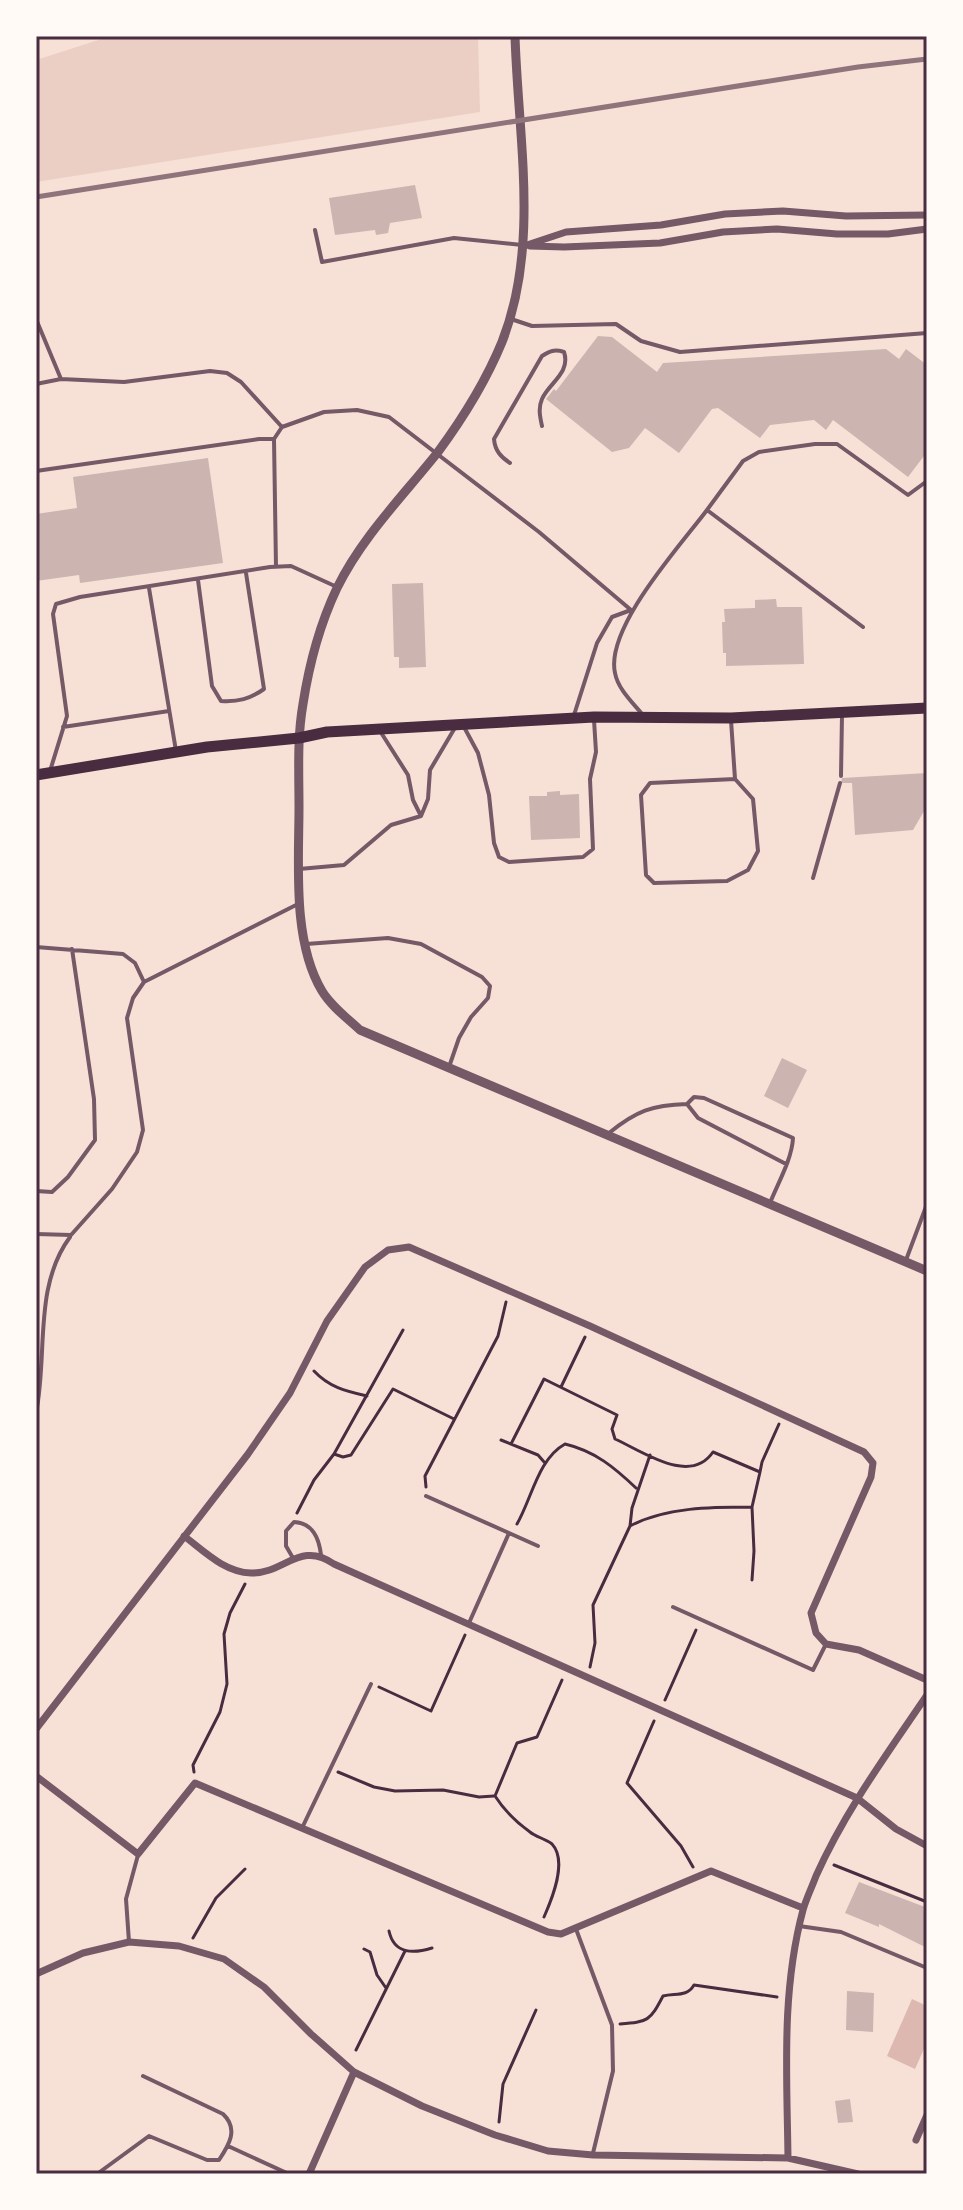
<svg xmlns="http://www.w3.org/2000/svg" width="963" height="2210" font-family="'Alegreya Sans',sans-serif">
	<rect width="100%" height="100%" fill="#f7e1d7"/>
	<path fill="#ebcfc5" d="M111 36H478L480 112 36 182V60Z"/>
	<path fill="#dcb8b0" d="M912 1999 927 2006V2042L915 2069 887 2056Z"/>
	<path fill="#ccb4b1" d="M415 185 422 218 390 223 388 233 376 235 375 230 335 235 329 198Z
		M598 336 612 337 657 372 663 363 886 349 899 359 906 349 927 365V452L908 477 833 420 826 430 814 420 770 425 760 438 718 408 712 409 679 453 645 428 629 448 612 452 546 399 554 389 556 391Z
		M208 458 223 563 80 583 79 575 36 581V514L77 508 73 477Z
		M423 583 426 667 399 668V657H394L392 584Z
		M776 599 777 607H802L804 664 726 666V653H723L722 622H725L724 609 755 608V600Z
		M927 773V806L913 830 855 835 852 783H841L842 778Z
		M560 791V795L579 794 580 838 531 840 529 796H547V792Z
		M782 1058 807 1070 788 1108 764 1096Z
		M859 1882 925 1907 923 1910 927 1911V1948L879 1924V1927L845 1913Z
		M847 1991 874 1993 873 2032 846 2030Z
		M850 2099 853 2122 838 2123 835 2101Z"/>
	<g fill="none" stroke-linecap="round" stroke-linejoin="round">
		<path stroke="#4a2c40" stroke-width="3" d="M314 1371C329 1387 345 1391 367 1396
			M561 1387 585 1337
			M501 1440 538 1455 545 1463
			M511 1444 544 1379 617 1415 612 1429 615 1439C642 1451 690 1486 713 1452L760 1472 752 1507 754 1551 752 1580
			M334 1454 343 1457 351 1455 393 1389 454 1419
			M760 1472 762 1462 779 1424
			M426 1487 425 1476 498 1336 506 1302
			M297 1513 314 1480 334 1454 403 1330
			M517 1524C532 1498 538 1459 565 1444 595 1451 615 1468 636 1488
			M630 1526C666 1507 712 1507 752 1507
			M590 1667 595 1643 593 1605 630 1526 632 1508 650 1455
			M379 1687 431 1711 465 1635
			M665 1700 696 1630
			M654 1721 627 1783 681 1846 693 1867
			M194 1772 193 1765 220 1712 227 1684 224 1634 230 1613 245 1584
			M338 1772 374 1787 395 1791 443 1790 479 1797 494 1796
			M834 1865 927 1902
			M544 1917C552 1899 568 1861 552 1844 546 1839 536 1837 530 1832 516 1822 504 1810 495 1796L517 1743 537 1737 562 1680
			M389 1931C394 1954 413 1954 432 1948
			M193 1938 216 1898 245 1869
			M364 1949 370 1952 377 1975 386 1988
			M620 2024C648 2022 650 2021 663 1996 676 1993 687 1997 694 1985L777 1997
			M356 2050 405 1951
			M499 2122 503 2084 536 2010"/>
		<path stroke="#755966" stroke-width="4" d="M315 230 322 262 454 238 522 245
			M36 319 61 379
			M511 319 532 326 616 324 641 341 680 352 927 333
			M36 384 61 379 124 382 210 371 227 373 241 382 282 427
			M510 463C501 457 495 451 494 439L542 356C550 351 554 349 564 352 571 373 549 383 542 399 538 408 540 417 542 426
			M36 471 259 439H274
			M276 567 274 439 282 427 324 412 357 410 389 417 539 532 631 610
			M198 580 212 686 221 701C238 702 250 699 264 689L246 573
			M149 588 176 751
			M863 627 707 510 743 461 759 452 815 444H837L908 495 927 481
			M642 714C632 702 618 689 615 673 605 628 680 546 707 510
			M574 715 597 643 612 617 631 610
			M731 720 735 779 753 799 758 851 748 870 727 881 654 883 646 875 641 795 650 783 735 779
			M63 727 169 711
			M464 727 478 753 489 795 494 843 499 857 509 862 583 857 593 849 590 779 596 752 594 720
			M380 731 408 775 413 800 421 816 428 799 430 770 456 726
			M50 771 67 716 53 614 56 604 80 597 270 567 291 566 337 587
			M841 776 842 715
			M299 869 344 865 391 825 421 816
			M813 878 840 783
			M306 944 388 938 421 944 482 977 490 986 488 998 471 1017 459 1038 449 1067
			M36 947 123 954 135 963 144 982
			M609 1133C636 1111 652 1105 687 1104
			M36 1191 52 1192 68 1177 95 1140 94 1099 72 949
			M770 1203C778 1183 792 1159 793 1138L704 1098 694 1097 687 1104 698 1118 786 1164
			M36 1234 71 1235 112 1189 137 1152 143 1130 127 1018 133 998 144 982 298 904
			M906 1260 927 1204
			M36 1413C48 1355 33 1287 70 1237
			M426 1496 509 1533 469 1623
			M509 1533 538 1546
			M293 1558 286 1546V1531L294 1522C313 1523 319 1538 321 1555
			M673 1607 813 1670 826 1644
			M302 1828 371 1684
			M799 1926 841 1932 927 1968
			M576 1929 612 2025 613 2071 593 2153
			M129 1942 126 1899 138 1855
			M228 2146 289 2174
			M97 2174 149 2136 207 2160H219C229 2145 239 2129 223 2114L143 2076"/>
		<path stroke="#755966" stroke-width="7" d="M524 246 566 232 661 225 725 214 783 211 846 216 927 215
			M530 246 564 247 660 243 723 232 777 229 837 234H888L927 229
			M184 1536C204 1551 224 1572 251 1573 284 1574 300 1540 334 1564L857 1798 896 1829 927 1846
			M36 1729 248 1454 290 1393 327 1321 365 1267 388 1250 409 1247 590 1326 864 1452 873 1463 871 1477 811 1613 816 1633 826 1644 859 1650 927 1680
			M36 1776 138 1854 195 1783 548 1932 561 1934 711 1871 803 1908
			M36 1974 83 1953 129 1942 179 1946 224 1959 264 1987 311 2034 354 2072 422 2106 495 2135 548 2151 593 2155 788 2158 858 2174
			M916 2140 927 2115
			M788 2158C787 2075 781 1992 803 1910 806 1899 812 1887 816 1876 845 1811 887 1754 927 1695
			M309 2174 354 2072"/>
		<path stroke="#755966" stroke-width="9" d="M515 36C518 137 540 246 502 342 486 381 463 418 438 452 403 496 362 537 337 588 320 624 309 665 303 704 297 738 299 772 299 807 299 863 292 941 322 991 331 1006 347 1018 360 1030L927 1271"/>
		<path stroke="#4a2c40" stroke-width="11" d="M36 775 207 747 299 738 327 732 594 717 731 718 927 708"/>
		<path stroke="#8f747c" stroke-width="5" d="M36 197 858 67 927 59"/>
	</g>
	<rect width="963" height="2210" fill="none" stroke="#fffaf5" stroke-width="76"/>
	<rect x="38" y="38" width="887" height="2134" fill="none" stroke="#4a2c40" stroke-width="3"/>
</svg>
